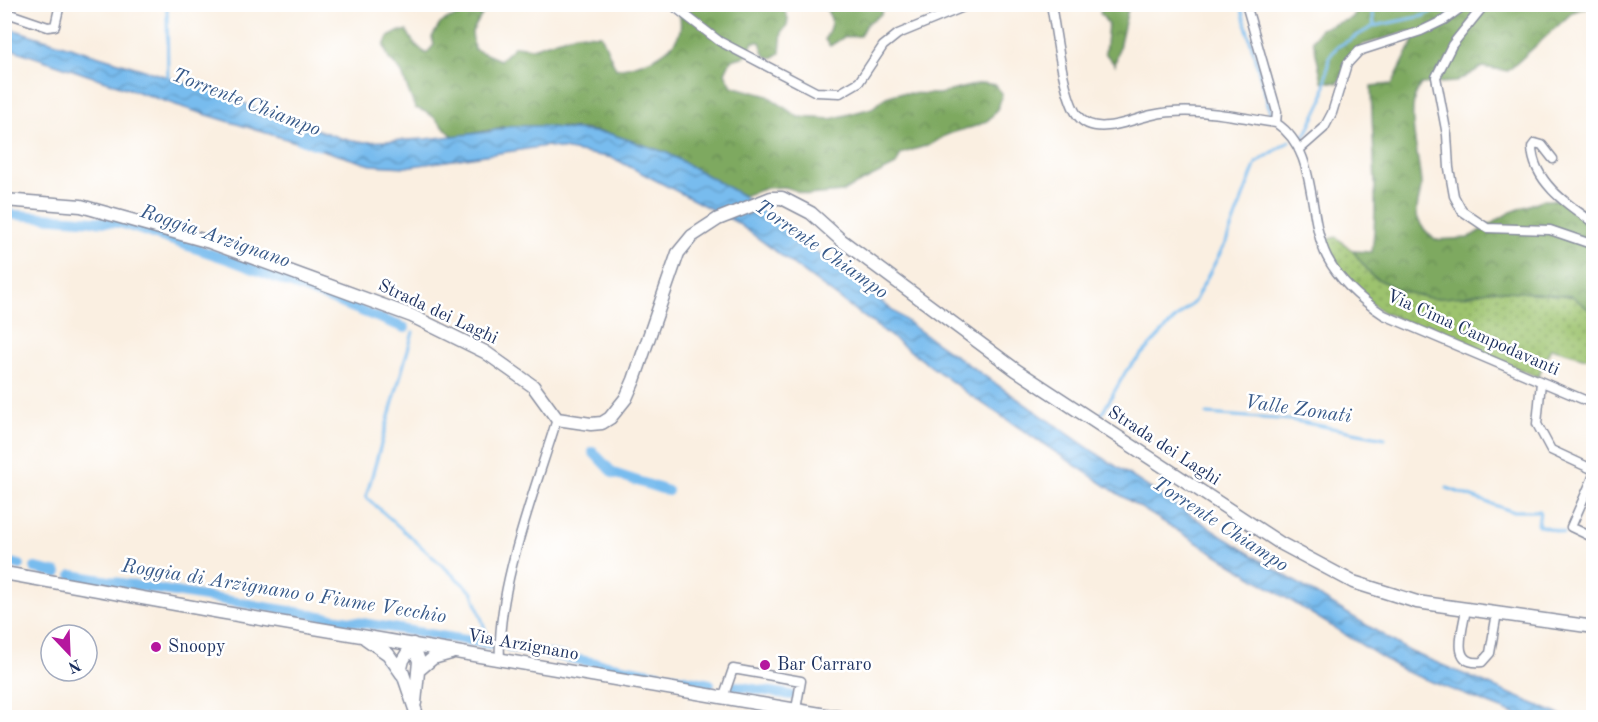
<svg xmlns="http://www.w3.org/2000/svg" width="1598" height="722" font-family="'Old Standard TT',serif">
	<defs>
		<pattern id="grass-dots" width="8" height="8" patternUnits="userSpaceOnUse" patternTransform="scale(1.5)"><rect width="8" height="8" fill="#9dc36e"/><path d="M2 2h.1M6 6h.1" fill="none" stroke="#7f9f5e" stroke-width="1.8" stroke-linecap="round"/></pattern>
		<pattern id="forest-crowns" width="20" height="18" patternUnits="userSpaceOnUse" patternTransform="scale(1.5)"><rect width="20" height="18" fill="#7ea961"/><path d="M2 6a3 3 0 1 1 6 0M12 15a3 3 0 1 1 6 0" fill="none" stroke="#668a53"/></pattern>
		<pattern id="water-waves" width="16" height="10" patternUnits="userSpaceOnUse" patternTransform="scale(1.5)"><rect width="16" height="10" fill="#78bcee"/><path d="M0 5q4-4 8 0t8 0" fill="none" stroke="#6299c4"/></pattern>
	</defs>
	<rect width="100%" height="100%" fill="#fff"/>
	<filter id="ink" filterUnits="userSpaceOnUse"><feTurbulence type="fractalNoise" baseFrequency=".0167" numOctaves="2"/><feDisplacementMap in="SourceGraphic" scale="12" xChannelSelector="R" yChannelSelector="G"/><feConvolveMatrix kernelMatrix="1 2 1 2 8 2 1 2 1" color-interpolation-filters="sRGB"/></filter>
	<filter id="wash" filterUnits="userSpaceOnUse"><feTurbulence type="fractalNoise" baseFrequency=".008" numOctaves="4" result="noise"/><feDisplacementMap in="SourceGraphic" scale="24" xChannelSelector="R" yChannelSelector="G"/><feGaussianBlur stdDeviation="1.35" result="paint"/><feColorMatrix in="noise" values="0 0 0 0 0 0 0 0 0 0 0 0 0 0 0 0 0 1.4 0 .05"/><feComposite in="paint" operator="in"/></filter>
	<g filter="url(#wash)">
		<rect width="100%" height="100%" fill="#faefe1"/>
		<path fill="url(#grass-dots)" stroke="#5c7966" stroke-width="1.5" d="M1336 237 1353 251 1372 276 1401 291 1464 296 1493 290 1572 296 1593 313V360L1551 348 1538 377 1383 312C1356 294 1338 270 1321 242Z"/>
		<path fill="url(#forest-crowns)" stroke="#4c6c60" stroke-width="1.5" d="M1103 4 1129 5 1115 65 1105 53 1108 24 1100 13Z
			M675 5H782L788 18 787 26 782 31 780 53 772 58 765 56 760 42H753L746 56 731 60 725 73 732 86 768 96 798 117 831 119 872 108 886 97 899 93 939 94 982 83 996 85 1002 95C995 128 974 125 949 134 942 136 936 143 929 145 919 148 911 150 901 154L896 165 842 192 808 195 785 187 767 188 743 196 667 153 611 134 583 129 510 126 455 137C437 125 439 115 415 108L401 71 389 59 384 46 388 37 400 31H407L413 42 426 54 434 45 432 37 440 24 446 20 476 9 484 11 472 32 474 49 500 60 515 46 532 48 576 34 601 35 616 69C648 65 697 45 675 5Z
			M824 5H884C883 17 876 17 868 23 865 25 862 32 860 36L844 37 830 46 825 40C832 21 835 24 824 5Z
			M1361 5H1593L1573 12 1508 71 1482 67 1456 82 1421 84C1403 107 1420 157 1421 185 1421 195 1416 205 1417 213 1417 224 1428 233 1435 240L1468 238 1509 213 1542 200H1560L1593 213V313L1572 296 1493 290 1464 296 1433 299 1401 291 1372 276 1353 251 1372 252C1379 196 1372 142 1371 86L1392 84 1414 40 1409 31 1361 45 1338 83 1322 81 1313 40 1320 29 1352 18Z"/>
		<path fill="url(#water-waves)" stroke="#4a76a6" stroke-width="1.5" d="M5 27 193 85 343 139 365 142 426 139 488 132 510 126H541L611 134 667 153 743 196 917 329 1094 452 1258 559 1409 651 1565 717H1522L1404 671 1117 493 967 393 736 222 613 158 546 146 406 167 371 165 191 110 5 47Z"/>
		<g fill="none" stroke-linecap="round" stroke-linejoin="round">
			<path stroke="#78bcee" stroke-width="3" d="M167 4 168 81
				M1240 4 1272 118
				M1372 4 1374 26
				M1300 139 1306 134 1323 99 1329 57 1337 47 1374 26 1423 16 1445 4
				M297 142 319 149
				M413 332 366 497 473 593 490 644
				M1207 414 1290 420 1385 438
				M1100 417 1126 371 1173 321 1194 302 1226 242 1256 163 1290 141
				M1447 488 1511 511H1540L1538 525 1564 533
				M378 655 399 684 410 718"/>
			<path stroke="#78bcee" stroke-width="10" d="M4 214 120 223 233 261 405 328
				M593 452 613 473 668 491
				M4 561 20 565
				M35 568 57 573
				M72 575 490 644
				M509 647 710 684
				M736 686 790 695"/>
		</g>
	</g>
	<g filter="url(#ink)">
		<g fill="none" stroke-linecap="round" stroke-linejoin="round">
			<defs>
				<path id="street" d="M671 4 719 41 816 92 840 93 859 82 883 46 898 34 971 4
					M1051 4C1056 31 1063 97 1078 116 1095 138 1132 119 1152 115 1193 106 1236 117 1276 123 1319 151 1306 215 1327 257 1339 280 1363 301 1384 315L1594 404
					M1246 4 1277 112 1276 123
					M1485 4 1452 45 1436 77 1447 135 1449 168 1454 196 1462 211 1487 228 1550 230 1594 245
					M4 12 48 27 55 26 60 4
					M1299 150 1324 128 1332 113 1347 64 1359 51 1421 31 1444 20 1466 4
					M1553 159 1542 145 1535 143 1532 147C1533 182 1568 205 1594 223
					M1541 382 1537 424 1551 450 1594 470
					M1594 475 1571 527 1594 538
					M1466 609C1463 630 1449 666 1482 662L1490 653 1497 613
					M500 660C496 589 536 488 557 419
					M723 698 733 669 801 681 796 709"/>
				<path id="secondary" d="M4 200 81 206 210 242 412 316 485 352 533 386 557 419 591 424 602 423 610 418 626 398 634 380 678 253 692 236 718 219 771 198H782L811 213 841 240 1016 370 1280 543 1353 582 1417 602 1594 627
					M4 573 220 612 844 718
					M365 638 388 654 402 674
					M413 644 403 660 401 668 418 718
					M413 644 419 661 415 703
					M420 669 433 658 451 653"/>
			</defs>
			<use href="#street" stroke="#8a8fa0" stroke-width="11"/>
			<use href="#secondary" stroke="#8a8fa0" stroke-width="15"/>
			<use href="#street" stroke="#fff" stroke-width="8"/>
			<use href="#secondary" stroke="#fff" stroke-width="12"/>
		</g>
	</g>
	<g fill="#b5179e" stroke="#fff" stroke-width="2">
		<circle cx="156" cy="647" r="6"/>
		<circle cx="765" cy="665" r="6"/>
	</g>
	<g text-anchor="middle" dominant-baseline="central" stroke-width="5" stroke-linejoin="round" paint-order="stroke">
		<g font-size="18" fill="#1b2f5e" stroke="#fff">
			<text transform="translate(438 312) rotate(25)">Strada dei Laghi</text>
			<text transform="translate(1473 333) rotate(24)">Via Cima Campodavanti</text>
			<text transform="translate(1164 446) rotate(33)">Strada dei Laghi</text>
			<text transform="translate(523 645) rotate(10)">Via Arzignano</text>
		</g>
		<g font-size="18" fill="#1b2f5e" stroke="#fff" text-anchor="start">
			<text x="168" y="647">Snoopy</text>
			<text x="777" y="665">Bar Carraro</text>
		</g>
		<g font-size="20" font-style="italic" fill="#375989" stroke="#fff">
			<text transform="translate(246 103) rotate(21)">Torrente Chiampo</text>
			<text transform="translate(215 237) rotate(19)">Roggia Arzignano</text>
			<text transform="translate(821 250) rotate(35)">Torrente Chiampo</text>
			<text transform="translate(1298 410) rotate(8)">Valle Zonati</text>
			<text transform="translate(1220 525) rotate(33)">Torrente Chiampo</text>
			<text transform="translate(284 592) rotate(9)">Roggia di Arzignano o Fiume Vecchio</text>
		</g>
	</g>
	<rect width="1598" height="722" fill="none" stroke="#fff" stroke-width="24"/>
	<g transform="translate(69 653) rotate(157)"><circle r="28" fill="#ffffff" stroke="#a4acbf" stroke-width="1.5"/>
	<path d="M0-4.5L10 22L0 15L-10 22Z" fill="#b5179e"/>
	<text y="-9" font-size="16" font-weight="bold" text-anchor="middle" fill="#1b2f5e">N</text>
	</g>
</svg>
